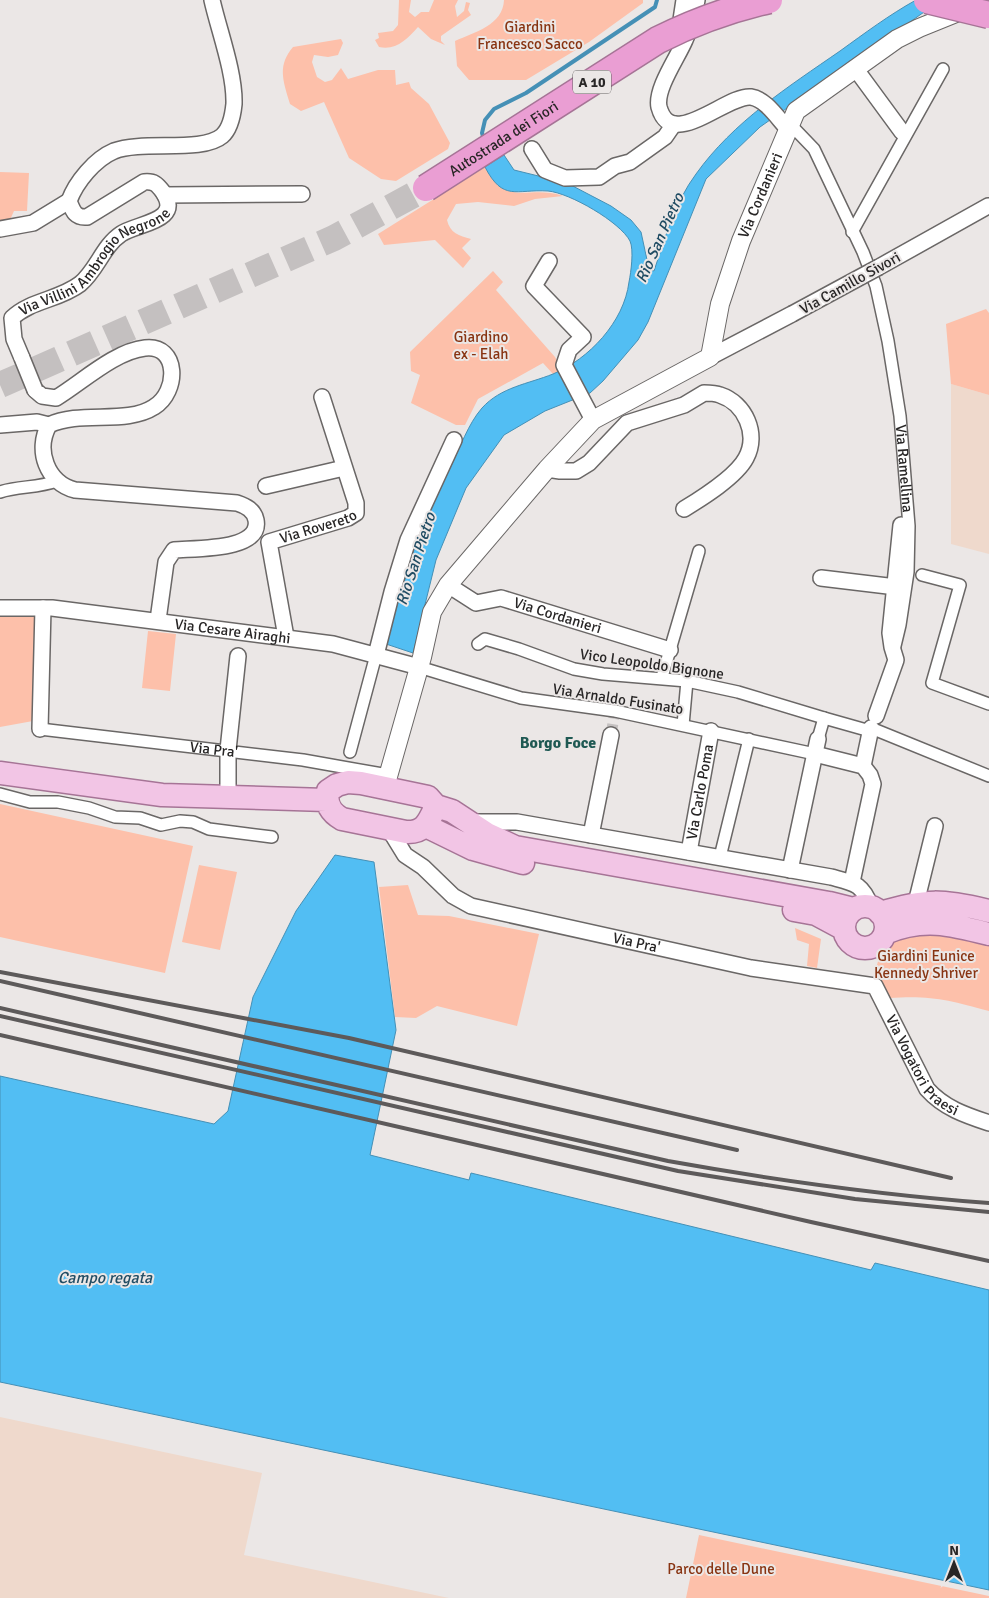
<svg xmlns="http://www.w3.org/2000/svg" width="989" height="1598" font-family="Signika,sans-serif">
	<rect width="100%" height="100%" fill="#ebe7e6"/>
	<path fill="#efd9cc" d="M951 384 989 395V554L951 544Z
		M0 1417 262 1473 244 1555 449 1598H0Z"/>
	<path fill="#fdc0aa" d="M399 0H411L409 12 415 17 421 12H429L434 0H458L455 6 457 17 464 11 466 2 470 3 468 10 471 15 441 36V41L445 45 431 39 418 27C407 39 396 51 379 47L375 40 379 38 378 33 393 31 398 25Z
		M504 0H643V3L589 42 526 80H469L457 66 455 41C475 32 503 25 504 0Z
		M341 39 343 43 338 55 328 57 314 55 312 62 317 77 325 82 332 80 341 68 348 79 378 70H395L396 85 409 82 411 88 429 104 450 143 448 149 396 181 381 179 349 158 324 102 301 111 290 104C283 81 277 66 293 47Z
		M485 167C507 209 528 184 563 196L535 199 514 206 478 202 456 204 447 220C450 233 459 236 471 239L462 248 471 258 463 268 435 240 384 245 378 234Z
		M0 172 29 173 27 211H14L9 222 0 223Z
		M493 271 503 282 496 290 555 357 562 370 553 374 543 363 478 399 465 425H456L411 403 420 375 411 371 410 352Z
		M986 309 989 313V395L951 384 946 324Z
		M0 612 38 615 33 721 0 727Z
		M148 631 176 634 170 691 142 688Z
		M0 804 193 846 165 973 0 937Z
		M199 865 237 872 220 950 182 942Z
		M408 885 418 915 449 916 539 934 517 1026 437 1006 416 1018 395 1017 379 887Z
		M795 928 821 939 817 968 807 966 809 944 797 940Z
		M934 933 989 945V1011C949 1000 931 995 889 998L882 984 877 965 880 954 902 935Z
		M699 1535 989 1596V1598H686Z"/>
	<path fill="#52bef3" stroke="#4590b6" d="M916 0 927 10 760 127 706 179 648 322 638 340 603 381 590 393 545 411 504 435 466 488 436 560 413 653 386 644C391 625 394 604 400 585 411 544 432 506 450 468 460 448 468 424 482 408 501 387 528 384 553 374 589 359 624 322 629 282 631 272 634 250 630 241 620 222 570 193 548 191 516 189 503 202 485 167L504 155 514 170 567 183 611 206 631 220 641 232 649 269 654 271C665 238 675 202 696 174 733 122 788 87 840 51 865 33 889 15 916 0Z
		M335 855 374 862 396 1030 370 1155 469 1180 471 1173 871 1270 875 1263 989 1290V1590L0 1382V1076L214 1124 228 1111 253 997 296 911Z"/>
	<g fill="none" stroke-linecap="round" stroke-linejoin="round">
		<path stroke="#4590b6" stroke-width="4" d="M484 140 482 133 485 120 494 109 526 93 655 7 657 0"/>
		<path stroke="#c4c0c0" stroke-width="11" stroke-dasharray="11 5.5" stroke-linecap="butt" d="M611 735 615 711"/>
		<path stroke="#c4c0c0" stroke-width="26" stroke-dasharray="26 13" stroke-linecap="butt" d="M0 385 334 238 426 188"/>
		<defs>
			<g id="pedestrian">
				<path id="s1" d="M790 124 814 149 863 252 876 286 888 341 900 416 909 526 908 572 900 625 894 650"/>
				<path d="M852 232 943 69"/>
				<path d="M0 492C18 486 39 488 56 481"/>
				<path d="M922 575 960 585 932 683 989 704"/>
				<path d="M478 644 485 639 519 649 574 669 603 674 687 681 738 692 824 718"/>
				<path d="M419 667 521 698 615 711 815 754"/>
				<path d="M662 677 699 551"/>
				<path d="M683 725 687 681"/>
				<path d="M871 728 989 776"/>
				<path id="s2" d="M40 729 303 760 388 775"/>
				<path d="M818 739 824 718 870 731"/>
				<path d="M350 752 376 655"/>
				<path d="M0 794 30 802H58L89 808 115 817 140 818 161 825 180 821 193 822 209 829 272 837"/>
				<path d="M720 857 749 739"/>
			</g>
			<g id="minor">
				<path d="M697 0C695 14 691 27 685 40 678 57 655 89 659 107 671 152 727 94 751 97 766 99 778 119 788 129"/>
				<path d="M679 33 684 0"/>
				<path d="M855 68 902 132"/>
				<path d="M532 149 545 170 565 178 599 177 615 166 630 162 665 137 674 124"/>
				<path d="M165 195 302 194"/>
				<path d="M0 229 33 223 69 201"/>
				<path d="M549 261 534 286 583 337 569 350 564 365 593 420"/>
				<path d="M879 267 988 206"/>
				<path d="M710 357 792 314"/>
				<path id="s3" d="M22 358 14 339 12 318C31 300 59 300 80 284 97 270 103 246 121 234 137 223 183 222 163 192 157 184 154 181 144 182L87 217C75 218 73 211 69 201 76 182 95 159 114 151 143 140 202 153 222 136 230 129 233 114 234 104 235 73 219 31 212 0"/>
				<path d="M35 390 42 396 56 398C81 383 115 351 145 348 179 344 179 392 154 407 126 425 81 410 49 425 35 450 47 483 75 490L237 503C246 506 254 510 256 520 262 551 195 548 174 550L166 562 158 620"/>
				<path d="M0 425 37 422 49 425"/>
				<path d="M547 469 560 471H576L589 463 627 423 684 405 704 393C709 393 715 393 720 395 745 403 759 434 746 458 736 477 702 498 684 509"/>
				<path d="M266 486 344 468"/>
				<path d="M821 578 896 587"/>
				<path id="s4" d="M448 585 476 603 501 598 670 650"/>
				<path id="s5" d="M0 608H52L333 644 419 667"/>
				<path id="s6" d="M286 637 269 542 348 518 356 513V503L322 397"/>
				<path d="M376 655 392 592 408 540 454 440"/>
				<path d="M876 716 896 660 892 647 890 633 901 525"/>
				<path d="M40 729 43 608"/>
				<path d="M815 754 863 766 870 775 873 784 852 882"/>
				<path d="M863 766 871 728"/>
				<path d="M228 798V750L238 656"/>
				<path d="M470 822H517L831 877C854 883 862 883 871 907L874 908"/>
				<path id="s7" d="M389 829 405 855 423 867 453 896 471 906 751 968 875 986 927 1089C944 1108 965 1115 989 1123"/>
				<path d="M591 835 611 735"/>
				<path id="s8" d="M689 852 711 731"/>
				<path d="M790 870 818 739"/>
				<path d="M916 903 935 826"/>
			</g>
			<g id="tertiary">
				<path id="s9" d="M385 787 422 657 432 612 448 585 547 469 593 420 710 357 720 304 741 241 796 111 897 39 919 28 966 9"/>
			</g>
			<path id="primary" d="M0 773 162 795 326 800
				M436 806C429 821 425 833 406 832L342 819C331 813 325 804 328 791L337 785 348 782 361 783 428 797 436 806 452 811 487 834 515 847 829 903 853 909
				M426 826 473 849 523 863
				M844 927a21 21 0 1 1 42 0a21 21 0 1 1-42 0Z
				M794 910 816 914 844 929
				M880 913C926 899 943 900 989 911
				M885 933C923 917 950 924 989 934"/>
		</defs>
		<use href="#pedestrian" stroke="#6a6766" stroke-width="14"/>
		<use href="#minor" stroke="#6a6766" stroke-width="18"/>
		<use href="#tertiary" stroke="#6a6766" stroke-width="20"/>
		<use href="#primary" stroke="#a67496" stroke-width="25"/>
		<use href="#pedestrian" stroke="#fff" stroke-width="11"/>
		<use href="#minor" stroke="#fff" stroke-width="15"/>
		<use href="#tertiary" stroke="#fff" stroke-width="18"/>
		<use href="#primary" stroke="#f2c5e5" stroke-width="22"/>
		<path stroke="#5d5a5a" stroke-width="4" d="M0 972 349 1038 951 1178
			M0 981 737 1150
			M0 1008 668 1161C774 1180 881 1195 989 1203
			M0 1016 678 1171 855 1199 989 1212
			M0 1035 811 1222 989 1261"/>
		<defs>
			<path id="minor-bridge" d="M792 314 879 267
				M22 358 35 390"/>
			<g id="motorway-bridge">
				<path d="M927 0 989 15"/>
				<path id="s10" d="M426 188 658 40C694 22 730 9 769 0"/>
			</g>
		</defs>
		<use href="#minor-bridge" stroke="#6a6766" stroke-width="18" stroke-linecap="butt"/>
		<use href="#motorway-bridge" stroke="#a67496" stroke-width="29" stroke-linecap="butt"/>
		<use href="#minor-bridge" stroke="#fff" stroke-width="15"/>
		<use href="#motorway-bridge" stroke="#ea9ed3" stroke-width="26"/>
	</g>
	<g text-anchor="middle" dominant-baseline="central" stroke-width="4" stroke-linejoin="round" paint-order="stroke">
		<rect fill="#ebe7e6" stroke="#626060" stroke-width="1" x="573" y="70.5" width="38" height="23" rx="4"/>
		<g font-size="14" font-weight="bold" fill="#282626">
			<text x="592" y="82">A 10</text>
		</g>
		<g font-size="15" fill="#883412" stroke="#ebe7e6">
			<text x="530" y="27">Giardini<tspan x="530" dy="17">Francesco Sacco</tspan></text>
			<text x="481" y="337">Giardino<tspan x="481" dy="17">ex - Elah</tspan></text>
			<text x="926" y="956">Giardini Eunice<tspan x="926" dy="17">Kennedy Shriver</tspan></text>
			<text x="721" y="1569">Parco delle Dune</text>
		</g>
		<g font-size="15" fill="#282626" stroke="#ebe7e6">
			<text stroke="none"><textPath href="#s10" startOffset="92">Autostrada dei Fiori</textPath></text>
			<text stroke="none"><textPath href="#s9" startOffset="735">Via Cordanieri</textPath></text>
			<text stroke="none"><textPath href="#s3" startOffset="144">Via Villini Ambrogio Negrone</textPath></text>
			<text transform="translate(850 283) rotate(-29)">Via Camillo Sivori</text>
			<text stroke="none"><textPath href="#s1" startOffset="370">Via Ramellina</textPath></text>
			<text stroke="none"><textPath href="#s6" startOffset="148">Via Rovereto</textPath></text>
			<text stroke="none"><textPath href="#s4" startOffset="118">Via Cordanieri</textPath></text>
			<text stroke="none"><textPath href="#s5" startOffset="234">Via Cesare Airaghi</textPath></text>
			<text transform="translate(652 664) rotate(8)">Vico Leopoldo Bignone</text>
			<text transform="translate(618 699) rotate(9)">Via Arnaldo Fusinato</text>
			<text stroke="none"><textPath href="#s2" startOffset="175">Via Pra'</textPath></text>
			<text stroke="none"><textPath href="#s8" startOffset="61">Via Carlo Poma</textPath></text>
			<text stroke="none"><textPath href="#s7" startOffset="284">Via Pra'</textPath></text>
			<text stroke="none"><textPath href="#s7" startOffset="620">Via Vogatori Praesi</textPath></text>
		</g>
		<g font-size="16" font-style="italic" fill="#214d64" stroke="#ebe7e6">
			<text transform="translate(660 238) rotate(-66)">Rio San Pietro</text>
			<text transform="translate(416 559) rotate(-72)">Rio San Pietro</text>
			<text x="105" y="1278">Campo regata</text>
		</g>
		<g font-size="16" font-weight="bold" fill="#1f5953" stroke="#ebe7e6">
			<text x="558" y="743">Borgo Foce</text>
		</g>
	</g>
	<g transform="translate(954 1563)" stroke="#ebe7e6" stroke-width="4" paint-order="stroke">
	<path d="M0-4L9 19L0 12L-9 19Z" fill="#282626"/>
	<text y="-8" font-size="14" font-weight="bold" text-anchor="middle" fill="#282626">N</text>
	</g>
</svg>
